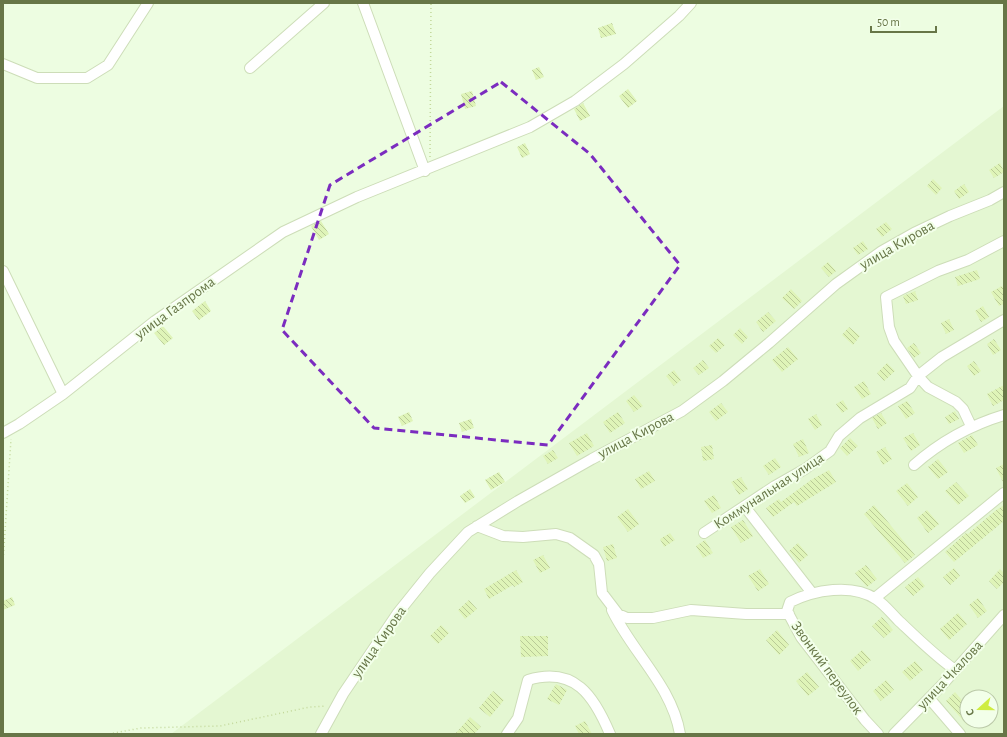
<svg xmlns="http://www.w3.org/2000/svg" width="1007" height="737" font-family="'Alegreya Sans',sans-serif">
	<defs>
		<pattern id="building-back-hatch" width="6" height="6" patternUnits="userSpaceOnUse"><rect width="6" height="6" fill="#dff4b8"/><path d="M-1 5l2 2M0 0l6 6M5-1l2 2" fill="none" stroke="#b9ca97"/></pattern>
	</defs>
	<rect width="100%" height="100%" fill="#edfde1"/>
	<path fill="#e4f7d2" fill-rule="evenodd" d="M1004 106V734H171ZM967 697H991V721H967Z"/>
	<path fill="url(#building-back-hatch)" d="M612 23 616 34 601 38 598 28Z
		M539 67 544 77 536 80 532 70Z
		M628 89 637 101 628 108 619 96Z
		M472 91 476 106 465 109 461 94Z
		M583 103 590 116 580 121 574 109Z
		M525 143 530 154 522 158 517 147Z
		M1000 163 1004 172 994 178 989 170Z
		M933 179 942 188 936 195 927 186Z
		M964 184 969 192 959 199 954 191Z
		M321 221 329 234 319 240 311 226Z
		M886 222 892 229 882 237 876 229Z
		M863 241 868 249 858 255 853 248Z
		M828 262 836 271 829 277 821 268Z
		M977 270 980 279 958 286 955 277Z
		M1002 286 1004 290V304L999 306 991 292Z
		M791 289 802 301 794 309 782 298Z
		M915 291 918 300 906 304 903 296Z
		M205 301 211 311 199 320 192 311Z
		M983 306 989 317 981 322 975 311Z
		M768 312 776 321 763 332 756 322Z
		M949 319 954 330 946 334 941 323Z
		M163 326 173 338 164 345 154 333Z
		M849 327 860 336 853 345 842 335Z
		M740 328 748 337 742 344 733 335Z
		M718 338 725 345 716 353 709 346Z
		M994 339 1001 350 993 355 987 344Z
		M914 343 921 353 914 358 907 348Z
		M788 347 798 359 782 372 772 360Z
		M703 360 709 368 699 375 693 368Z
		M974 361 981 371 974 376 967 366Z
		M887 363 895 371 884 381 877 373Z
		M674 370 681 380 674 386 666 376Z
		M864 381 871 394 862 399 854 387Z
		M1004 385V400L993 406 987 394Z
		M634 395 643 406 634 412 626 401Z
		M843 400 848 409 842 413 836 404Z
		M907 401 915 413 906 419 898 406Z
		M721 403 728 412 716 421 709 412Z
		M955 411 959 419 949 424 945 417Z
		M409 412 413 421 402 426 398 417Z
		M618 412 625 423 610 433 603 422Z
		M881 413 887 423 878 429 872 418Z
		M816 414 822 425 815 430 808 419Z
		M471 419 474 428 462 432 459 423Z
		M587 433 594 446 577 456 569 443Z
		M913 433 920 445 911 451 903 438Z
		M972 435 978 445 964 453 958 443Z
		M850 438 858 446 847 456 840 448Z
		M803 439 809 453 799 457 793 444Z
		M712 445 714 459 703 461 701 447Z
		M885 447 892 459 883 465 876 452Z
		M553 450 558 458 548 464 543 456Z
		M775 458 781 467 769 475 763 466Z
		M938 459 948 472 938 479 928 467Z
		M1004 464V484L996 468Z
		M829 470 836 482 797 506 794 502 773 517 766 508 779 499 781 502 811 480Z
		M649 471 655 481 641 489 635 479Z
		M499 472 505 482 491 490 485 480Z
		M741 477 748 489 739 495 731 482Z
		M956 482 969 496 958 505 945 491Z
		M907 483 918 497 908 506 896 491Z
		M470 489 475 497 465 503 460 496Z
		M714 495 721 508 712 513 704 501Z
		M874 505 915 555 905 563 864 514Z
		M1004 505V521L954 562 945 552 966 533 968 534 995 511Z
		M628 509 639 524 628 532 617 517Z
		M927 510 939 524 928 533 917 518Z
		M743 520 753 536 741 543 731 527Z
		M670 533 675 540 664 547 660 539Z
		M705 540 713 553 703 558 696 546Z
		M798 543 808 555 799 563 789 551Z
		M613 544 617 558 607 561 603 547Z
		M543 555 550 568 540 573 533 560Z
		M866 565 877 579 867 587 855 573Z
		M954 568 960 576 950 585 943 577Z
		M760 569 769 584 758 591 748 576Z
		M1000 569 1004 573V582L997 589 989 581Z
		M516 570 523 582 514 587 513 585 489 599 484 589Z
		M918 577 925 586 913 596 905 587Z
		M12 597 15 605 3 610V601Z
		M978 598 987 611 978 618 969 605Z
		M469 600 477 609 465 619 458 610Z
		M958 613 967 624 949 640 940 629Z
		M882 617 893 630 884 638 872 626Z
		M441 625 449 633 438 644 430 636Z
		M777 630 789 645 779 655 766 640Z
		M520 636H548V656L521 657Z
		M862 650 871 660 858 671 850 661Z
		M915 661 923 670 910 681 902 672Z
		M807 672 819 687 808 696 796 681Z
		M886 680 894 690 881 701 873 691Z
		M556 684 567 690 559 705 547 699Z
		M493 691 504 700 490 717 479 708Z
		M955 692 967 706V725L946 701Z
		M470 717 481 727 474 734H455Z
		M585 721 592 734H579L575 726Z"/>
	<g fill="none" stroke-linecap="round" stroke-linejoin="round">
		<defs>
			<path id="minor" d="M363 3 425 171
				M3 64 37 78H87L108 65 148 3
				M250 68 324 3
				M3 271 63 394
				M971 426 963 409 956 402 928 387 918 376 894 341 889 327 886 297 938 271 968 260 1004 241
				M3 433 19 424 63 394 155 321 283 232 357 197 530 127 575 101 624 64 679 16 691 3
				M914 465C940 442 971 425 1004 415
				M745 507 812 593
				M477 526 503 536 523 537 556 534 570 538 594 555 599 564 602 593 618 614 627 618H653L691 610 746 614H789
				M704 533 775 486 805 469 830 451 839 436 860 418 910 388 918 376 942 357 1004 320
				M875 598 1004 493
				M612 610C632 652 672 686 680 734
				M929 698 960 734
				M321 734 343 694 397 614 430 573 468 532 518 501 592 459 682 411 723 381 769 343 836 284 882 251 914 233 950 216 990 200 1004 192
				M507 734 518 718 528 680C575 666 594 696 610 734
				M878 734 865 720 801 637 787 611 790 602C814 590 852 583 876 599 884 604 891 613 898 620 916 637 934 655 955 670
				M894 734 942 685 1004 615"/>
		</defs>
		<use href="#minor" stroke="#cdddb8" stroke-width="12"/>
		<path stroke="#c3d89b" stroke-width="1.5" stroke-dasharray="1 3" stroke-linecap="butt" d="M430 157 431 3
			M3 563 11 439
			M109 734 141 728 220 726 310 707 326 706"/>
		<use href="#minor" stroke="#fff" stroke-width="10"/>
	</g>
	<path fill="none" stroke="#7b2cbf" stroke-width="3" stroke-dasharray="8 5" stroke-linejoin="round" d="M501 82 590 154 680 265 548 445 374 428 282 330 330 185Z"/>
	<g text-anchor="middle" dominant-baseline="central" stroke-width="4" stroke-linejoin="round" paint-order="stroke">
		<g font-size="15" fill="#677647" stroke="#f2ffe9">
			<text transform="translate(897 245) rotate(-30)">улица Кирова</text>
			<text transform="translate(175 308) rotate(-36)">улица Газпрома</text>
			<text transform="translate(636 435) rotate(-28)">улица Кирова</text>
			<text transform="translate(769 491) rotate(-33)">Коммунальная улица</text>
			<text transform="translate(379 642) rotate(-55)">улица Кирова</text>
			<text transform="translate(827 668) rotate(54)">Звонкий переулок</text>
			<text transform="translate(950 675) rotate(-47)">улица Чкалова</text>
		</g>
	</g>
	<rect width="1007" height="737" fill="none" stroke="#677647" stroke-width="8"/>
	<g transform="translate(979 709) rotate(249)"><circle r="19" fill="#f2ffe9" stroke="#bac8a8"/>
	<path d="M0-3L7 15L0 10L-7 15Z" fill="#cfed41"/>
	<text y="-6" font-size="11" font-weight="bold" text-anchor="middle" fill="#677647">С</text>
	</g>
	<path d="M871 26v6h65v-6" fill="none" stroke="#677647" stroke-width="2"/>
	<text x="877" y="26" font-size="12" fill="#677647" stroke="#f2ffe9" stroke-width="3" paint-order="stroke">50 m</text>
</svg>
